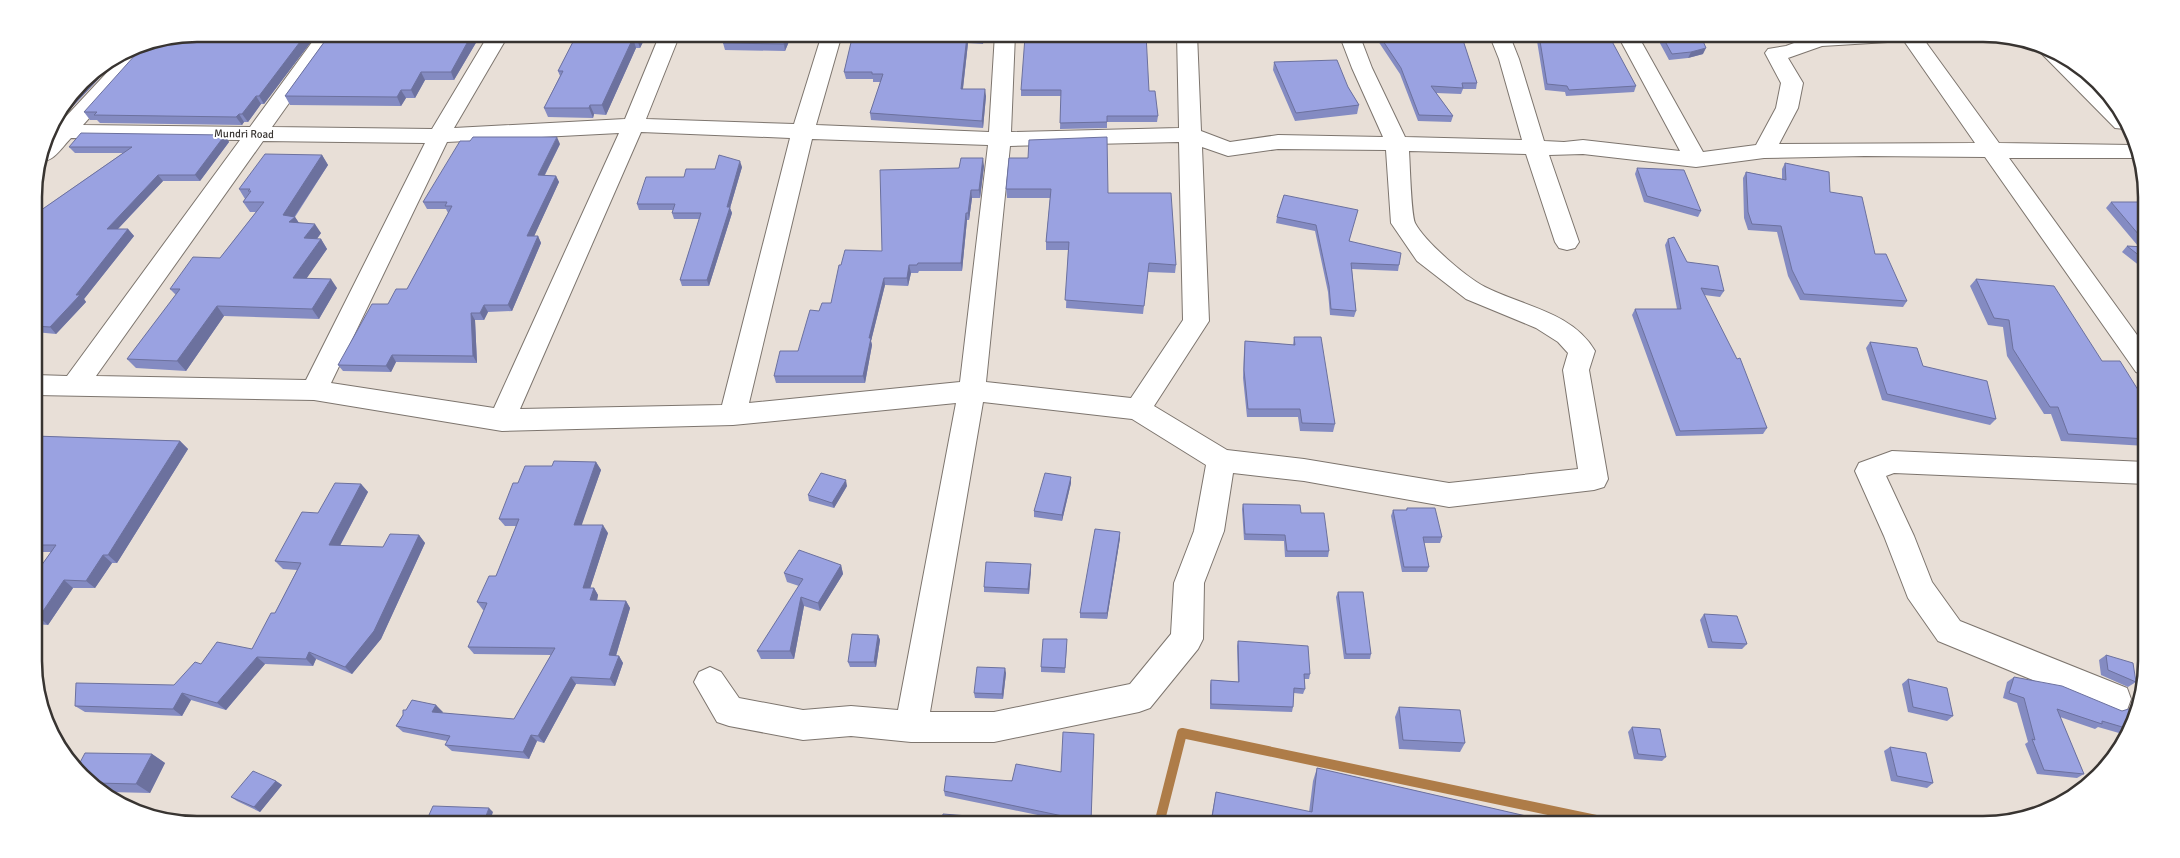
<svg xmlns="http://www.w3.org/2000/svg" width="2180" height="858" font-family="Signika,sans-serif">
	<rect width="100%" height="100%" fill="#e8dfd7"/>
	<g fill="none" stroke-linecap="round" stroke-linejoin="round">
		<path stroke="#ae7c48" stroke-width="10" d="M1159 824 1182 733 1615 824"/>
		<defs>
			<path id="minor" d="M318 34H338L272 127 432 129 489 34H509L454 128 625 119 660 34H680L646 119 794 124 822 34H842L816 125 989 132 995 34H1015L1011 132 1179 128 1177 34H1197L1201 131 1230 142 1278 135 1383 137 1352 68 1339 34H1359L1372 68 1405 137 1522 140 1499 59 1489 34H1509L1519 59 1544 141 1564 142 1583 140 1680 151 1617 34H1637L1703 152 1756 145 1776 108 1781 83 1765 53 1768 49 1786 46 1818 34H1924L1922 37 1999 143 2132 145 2138 158H2009L2145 346V375L2136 372 1985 157 1865 156 1764 158 1696 167 1583 154 1549 155 1579 242 1575 248 1567 250 1559 248 1555 242 1526 154 1409 151C1410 165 1411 213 1415 223 1425 242 1466 277 1485 287 1522 306 1573 312 1595 351L1589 370 1608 479 1604 487 1594 490 1449 507 1304 481 1233 473 1224 531 1204 583 1203 639 1198 649 1150 708 1139 712 994 742H911L851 736 803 740 729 726 717 722 694 682 699 672 710 667 721 672 739 698 803 710 851 706 898 710 956 403 733 425 502 431 314 400 35 395V375L67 376 240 140 71 138C62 147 54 162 41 161L51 124H59L128 50 135 46 154 42 155 44 152 48 83 125 250 127ZM1904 41 1975 143 1779 144 1798 108 1803 83 1788 58 1822 46ZM641 132 790 138 722 405 520 409ZM619 133 494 408 331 383 447 142ZM812 139 988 145 960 382 749 403ZM263 141 425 143 306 380 96 376ZM1179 142 1183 320 1131 398 986 382 1010 146ZM1202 147 1228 156 1278 149 1386 150 1391 223 1417 261 1466 299 1536 328 1558 342 1568 353 1563 370 1578 469 1449 483 1304 459 1227 450 1154 406 1209 321ZM983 402 1132 419 1206 465 1194 531 1174 583 1171 634 1130 684 994 712H930Z
				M2038 44 2071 60 2114 102 2125 129 2115 128 2039 51 2036 47Z
				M1892 451 2146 462V484L1894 473 1886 476 1914 536 1932 582 1960 621 2127 688 2131 699 2127 710 2115 714 1938 641 1908 598 1884 536 1855 471 1859 463Z"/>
		</defs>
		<use href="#minor" stroke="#7d756e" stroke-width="2"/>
		<use href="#minor" fill="#fff" fill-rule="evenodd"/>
	</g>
	<path fill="#848bc2" d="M317 34 264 104H261L248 122H244L242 125 100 123 97 120H90L84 112Z
		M330 34H474L477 41 454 80H425L415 98H406L401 106 290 105 285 96Z
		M577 34H647L640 48H636L606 115 594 114 593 118 548 117 544 108 560 76 558 71Z
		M726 34H821L819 39H790L785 51 725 50 723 43Z
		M842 34H984L983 44 968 43 963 89 986 96 983 128 871 120 870 113 881 82H873V79H846L844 72 852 39H843Z
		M1395 34H1461L1477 83 1476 89H1463L1461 94 1436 93 1453 116 1451 122 1418 121 1400 74 1378 41 1379 35 1395 36Z
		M1563 34H1608L1636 86 1634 92 1566 96 1565 92 1545 90 1537 41 1539 35 1563 37Z
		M1655 34H1700L1703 54 1688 58 1669 60Z
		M1073 38 1149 91 1158 116 1157 122H1107V128L1060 129 1061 96H1021V90Z
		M121 55 60 120H54L89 74Z
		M1274 62 1348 87 1359 105 1357 114 1295 121 1273 70Z
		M225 135 229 142 200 181H163L118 229H128L134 236 84 299 86 302 56 334 35 332 34 215 123 153H75L69 147Z
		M560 144 545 175 556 176 559 182 534 236H538L541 243 512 311 488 312 484 320H475L477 363 396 362 391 372 343 371 338 365 407 289 448 213 446 209H427L423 202Z
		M322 155 328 165 295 217 299 223 321 233 317 239H321L327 249 306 278 337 288 319 319 224 316 186 371 136 368 127 359 176 295 170 289 220 258 256 212H250L243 202 245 199 239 189Z
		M1009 158 1108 193 1176 265 1175 273 1148 272 1143 314 1066 308 1068 250H1046V242L1050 198H1007L1006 189Z
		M1785 163 1830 192 1875 254 1907 301 1903 307 1800 300 1788 276 1777 232 1748 230 1744 218 1743 178 1746 172 1782 179V169Z
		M984 166 980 198H972L969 220H967L962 271H919L918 273H911L908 286 885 285 871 341 872 345 865 383H776L774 376 798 351 819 311 831 303 841 265 882 251 959 168Z
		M742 167 730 208 732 213 709 286H682L680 280 699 219H674L672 213 673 210H639L637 204 715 169Z
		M1637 168 1701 211 1698 217 1644 202 1635 174Z
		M1284 195 1350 241 1399 265 1398 271 1352 269 1356 311 1354 317 1330 315 1328 292 1315 231 1276 223 1277 217Z
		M2111 202H2145V270L2122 252 2127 246H2138L2106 208Z
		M1668 239 1687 262 1724 291 1720 297 1704 295 1767 428 1763 434 1676 436 1632 315 1635 309H1677L1665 245Z
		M1976 279 2102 361 2145 401 2146 410 2143 412 2146 416V446L2061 441 2051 414H2044L2007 356 2003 327 1988 325 1970 286Z
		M1294 337 1335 424 1333 432 1300 431 1298 417H1247L1243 378 1244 350 1245 341 1293 345Z
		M1870 342 1923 366 1996 419 1990 425 1882 400 1866 348Z
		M35 436 180 441 188 449 117 563H112L95 588H73L48 625 36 624V573L51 552H36Z
		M596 462 601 470 581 525 608 533 590 588H594L598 595 597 601H626L630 608 616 656H619L623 663 615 686 576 684 544 743 537 741 529 759 452 751 445 745 447 741 403 732 396 726 406 710 436 705 442 713 514 719 551 655 474 654 468 647 484 610H483L477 602 496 576 516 526H505L499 519 518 483 552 466Z
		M1071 477V483L1062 521 1034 517V511Z
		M361 484 368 492 340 546 383 547 419 535 425 543 381 639 352 674 316 659 313 666 265 664 226 710 191 700 182 716 85 712 75 706 174 685 201 664 252 649 275 613 297 570 283 569 275 561 318 513Z
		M847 486 834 508 809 501 808 495Z
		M1243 504 1301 513 1329 551 1328 557H1285L1284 541 1244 540 1242 509Z
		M1407 508 1442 537 1440 543H1424L1429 567 1427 572H1402L1391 516 1393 510H1406Z
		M1120 532V538L1107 619 1080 618V613Z
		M1031 564V569L1029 594 984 592V587Z
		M841 565 843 574 820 611 804 606 794 659H761L757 651 799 586 787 582 784 573Z
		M1338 592 1371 654 1370 659H1344L1336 597Z
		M1704 614 1747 644 1742 649 1708 648 1700 620Z
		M878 635 880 640 876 667H850L848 662Z
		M1238 641 1310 674 1309 679H1304L1305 689 1303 694 1294 693 1293 707 1292 712 1210 709V685L1211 680 1238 682 1237 646Z
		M1067 644 1065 673 1041 672V667Z
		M2106 655 2136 682 2128 687 2101 675 2099 660Z
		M1006 673 1003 699 975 698 974 693Z
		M2014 677 2122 711 2129 709 2131 704 2138 699 2137 714 2126 735 2098 727 2095 729 2060 717 2084 774 2077 778 2037 774 2025 744 2028 742 2017 703 2003 698 2007 682Z
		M1908 679 1953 716 1947 721 1908 712 1902 684Z
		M1399 707 1465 743 1460 752 1399 749 1395 717Z
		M1632 727 1666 757 1662 761 1634 759 1628 732Z
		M1094 734 1091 824H1081L945 796 944 791 1061 772Z
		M1890 747 1933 783 1927 788 1891 781 1884 751Z
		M152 754 165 763 150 793 109 792 76 770Z
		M1317 768 1561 824H1210L1216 792 1309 812 1313 781Z
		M276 781 282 785 260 812 237 801 231 797Z"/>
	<path fill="#6c719e" d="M306 34H317L264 104 259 96Z
		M472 34H474L477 41 454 80 451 72Z
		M639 34H647L640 48 637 39Z
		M787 34H788L790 39 785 51 784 44Z
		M818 34H821L819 39Z
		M983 34H984L983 44 982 37Z
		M967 36 968 43 962 96 961 89Z
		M633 38 636 48 606 115 602 105Z
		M1706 48 1703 54 1688 58 1691 52Z
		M121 55 60 120 57 116 89 74Z
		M421 72 425 80 415 98 411 90Z
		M985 89 986 96 983 128 982 121Z
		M401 90 406 98 401 106 397 97Z
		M256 96 261 104 248 122 242 114Z
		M590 105 594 114 593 118 589 108Z
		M239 114 244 122 242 125 236 117Z
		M225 135 229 142 200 181 195 175Z
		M557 137 560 144 541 182 538 175Z
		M322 155 328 165 294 217H295L301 226 296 232 283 215Z
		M983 158 984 166 980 198 979 190Z
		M740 161 742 167 730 208 732 213 709 286 707 280Z
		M158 175 163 181 112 235 107 229Z
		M556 176 559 182 531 243 527 236Z
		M971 190 972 198 969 220 968 213Z
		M966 213 967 220 962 271 961 263Z
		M315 224 321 233 310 248 304 238Z
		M128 229 134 236 84 299 86 302 56 334 50 327Z
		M538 236 541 243 512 311 508 305Z
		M321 239 327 249 300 288 293 278Z
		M909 265 911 273 908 286 907 278Z
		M884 278 885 285 871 341 872 345 865 383 863 376 869 338Z
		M331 279 337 288 319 319 312 309Z
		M484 305 488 312 484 320 480 313Z
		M217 306 224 316 186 371 177 361Z
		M471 313 475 320 477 363 473 356Z
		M392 355 396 362 391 372 386 366Z
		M180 441 188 449 117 563 108 555Z
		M596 462 601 470 579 533 574 525Z
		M1071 477V483L1062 521V515Z
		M846 480 847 486 834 508 832 503Z
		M361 484 368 492 336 553 329 545Z
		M603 525 608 533 588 595 583 588Z
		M1120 532V538L1107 619V613Z
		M419 535 425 543 381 639 352 674 345 667Z
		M103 555 112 563 95 588 86 581Z
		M1031 564V569L1029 594 1028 589Z
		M841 565 843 574 820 611 818 603Z
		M64 580 73 588 48 625 39 617Z
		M594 588 598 595 595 608 590 600Z
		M801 597 804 606 794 659 790 651Z
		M626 601 630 608 614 662 609 655Z
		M878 635 880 640 876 667 874 662Z
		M309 652 316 659 313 666 306 659Z
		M619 656 623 663 615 686 610 679Z
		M257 657 265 664 226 710 217 703Z
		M1005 668 1006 673 1003 699 1002 694Z
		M571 677 576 684 544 743 538 736Z
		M182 693 191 700 182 716 173 709Z
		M436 705 443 712 439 719 432 712Z
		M531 735 537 741 529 759 523 752Z
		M152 754 165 763 150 793 136 784Z
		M276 781 282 785 260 812 254 807Z
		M489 808 493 812 489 824H483Z"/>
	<path fill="#9aa2e1" stroke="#6c719e" d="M197 34H306L259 96H256L242 114H239L236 117 94 115 97 112H84L145 44Z
		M330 34H472L451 72H421L411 90H401L397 97 285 96Z
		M577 34H639L637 39 633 38 602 105H590L589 108H544L563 71H558Z
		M726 34H787L784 44 723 43Z
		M853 34H983L982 37 967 36 961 89H985L982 121 870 113 883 74H872V72H844Z
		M1073 34H1146L1149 91H1155L1158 116H1107V122L1060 123 1061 90H1021L1025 37 1073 38Z
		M1397 34H1461L1477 83H1462L1463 88 1431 86 1453 116 1419 115 1401 68 1379 35 1398 36Z
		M1566 34H1608L1636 86 1569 90 1567 86 1547 84 1539 35 1567 37Z
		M1661 34H1700L1706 48 1691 52 1672 54Z
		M1337 60 1348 87 1359 105 1296 113 1274 62Z
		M81 133 225 135 195 175H158L107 229H128L76 295H80L50 327 35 326 34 215 132 147H69Z
		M473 137H557L538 175 556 176 527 236H538L508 305H484L480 313H471L473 356 392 355 386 366 338 365 372 304H388L396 289H407L452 206H445L447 202H423L460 141H470Z
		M1107 137 1108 193H1171L1176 265 1149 263 1144 306 1065 300 1069 242H1046L1051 189H1006L1009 158H1028L1029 140Z
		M265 154 322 155 283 215 295 217 289 222 315 224 304 238 321 239 293 278 331 279 312 309 217 306 177 361 127 359 180 289H170L193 257 220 258 264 202H243L251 191H248L250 189H239Z
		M719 155 740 161 727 207H730L707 280H680L701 213H672L675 204H637L646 177H684L686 169H715Z
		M961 158H983L979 190H971L968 213H966L961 263H918L917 265H909L907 278H884L869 338H871L863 376H774L780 351H798L810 310 819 311 822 303H831L839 265H841L845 250 882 251 880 170 959 168Z
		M1785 163 1829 172 1830 192 1862 197 1875 254H1886L1907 301 1804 294 1792 270 1781 226 1752 224 1748 212 1746 172 1786 180Z
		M1637 168 1684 170 1701 211 1647 196Z
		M1284 195 1358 210 1349 241 1401 253 1399 265 1351 263 1356 311 1331 309 1329 286 1316 225 1277 217Z
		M2111 202H2145V242Z
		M1674 237 1687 262 1718 266 1724 291 1701 288 1737 359 1740 358 1767 428 1680 431 1635 309H1681L1668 239Z
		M2127 246 2145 247V260Z
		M1976 279 2054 286 2102 361H2120L2145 401 2146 406H2139L2146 416V439L2068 434 2058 407H2050L2013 349 2009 320 1994 318Z
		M1294 337H1321L1335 424 1302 423 1300 409H1248L1244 370 1245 341 1295 345Z
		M1870 342 1917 348 1923 366 1987 381 1996 419 1887 394Z
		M35 436 180 441 108 555H103L86 581 64 580 39 617H36V573L56 545H36Z
		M554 461 596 462 574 525H603L583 588H594L590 600 626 601 609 655 619 656 610 679 571 677 538 736 531 735 523 752 445 745 450 736 396 726 403 715V710H406L412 700 436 705 432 712 514 719 555 648 468 647 487 603 477 602 489 576H496L519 519H499L513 483H518L525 466H552Z
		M821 473 846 480 832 503 808 495Z
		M1045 473 1071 477 1062 515 1034 511Z
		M335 483 361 484 329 545 383 547 390 534 419 535 374 631 345 667 309 652 306 659 257 657 217 703 182 693 173 709 75 706 76 683 174 685 195 662 201 664 217 642 252 649 271 613H275L301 563 275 561 302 512 318 513Z
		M1243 504 1300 505 1301 513H1324L1329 551H1287L1285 535 1245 534Z
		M1407 508H1435L1442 537H1423L1429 567H1404L1393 510H1407Z
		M1095 529 1120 532 1107 613H1080Z
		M799 550 841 565 818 603 801 597 790 651H757L803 579 784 573Z
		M986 562 1031 564 1028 589 984 587Z
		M1338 592H1363L1371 654H1346Z
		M1704 614 1737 616 1747 644 1712 642Z
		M852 634 878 635 874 662H848Z
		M1043 639H1067L1065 668 1041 667Z
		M1238 641 1308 646 1310 674H1304L1305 689 1294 688 1293 707 1211 704V680L1239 682Z
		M2106 655 2133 663 2136 682 2108 670Z
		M977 667 1005 668 1002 694 974 693Z
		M2014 677 2062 686 2122 711 2135 707 2138 699 2139 704 2137 714 2129 729 2102 721V724L2057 709 2084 774 2044 770 2032 739 2035 740 2024 698 2009 693Z
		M1908 679 1947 688 1953 716 1913 707Z
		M1399 707 1460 710 1465 743 1403 740Z
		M1632 727 1660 729 1666 757 1638 754Z
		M1063 732 1094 734 1091 822 944 791 946 776 1012 781 1016 764 1061 772Z
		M1890 747 1926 753 1933 783 1897 776Z
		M85 753 152 754 136 784 96 783 76 770Z
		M1317 768 1561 824H1211L1216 792 1312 812Z
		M253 771 276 781 254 807 231 797Z
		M433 806 489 808 483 824H425Z
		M943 814 968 816 967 824H941Z"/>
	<g text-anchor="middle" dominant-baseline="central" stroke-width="4" stroke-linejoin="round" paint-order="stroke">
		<g font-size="11" fill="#383431" stroke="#fff">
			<text transform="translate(244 134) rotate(1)">Mundri Road</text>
		</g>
	</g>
	<path d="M0 0H2180V858H0ZM197 42H1983A155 155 0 0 1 2138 197V661A155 155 0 0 1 1983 816H197A155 155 0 0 1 42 661V197A155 155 0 0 1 197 42Z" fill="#fff" fill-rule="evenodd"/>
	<path fill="none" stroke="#383431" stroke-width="2.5" d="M197 42H1983A155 155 0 0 1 2138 197V661A155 155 0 0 1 1983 816H197A155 155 0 0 1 42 661V197A155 155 0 0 1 197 42Z"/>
</svg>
